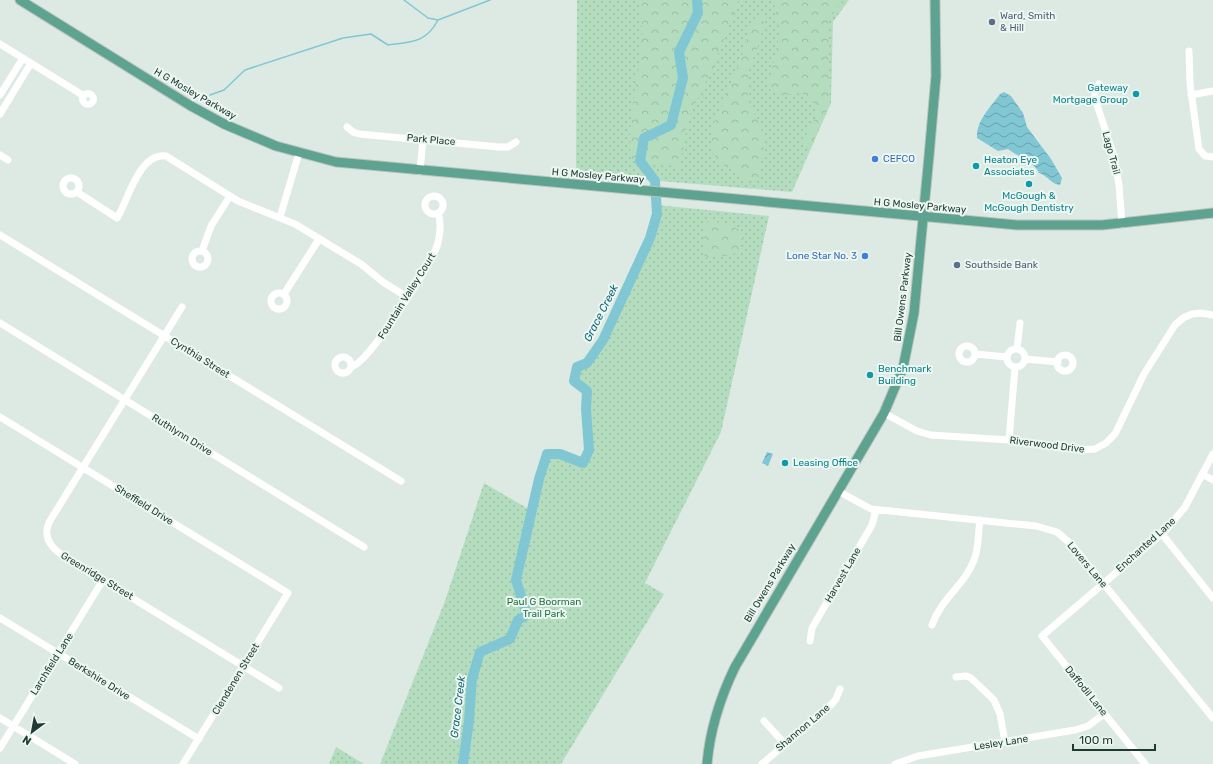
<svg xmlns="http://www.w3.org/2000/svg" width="1213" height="764" font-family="Rubik,sans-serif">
	<defs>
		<pattern id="grass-dots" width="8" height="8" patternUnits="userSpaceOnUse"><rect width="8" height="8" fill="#b4ddbf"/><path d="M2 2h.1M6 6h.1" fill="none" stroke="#9abea5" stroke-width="1.8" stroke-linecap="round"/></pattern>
		<pattern id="forest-crowns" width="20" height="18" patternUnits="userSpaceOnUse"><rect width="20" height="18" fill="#b4ddbf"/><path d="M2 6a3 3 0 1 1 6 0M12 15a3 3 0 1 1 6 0" fill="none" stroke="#9abea5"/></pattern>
		<pattern id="water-waves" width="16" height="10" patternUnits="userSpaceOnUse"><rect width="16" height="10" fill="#80c7d3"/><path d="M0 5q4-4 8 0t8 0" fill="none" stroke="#68a3ac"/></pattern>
	</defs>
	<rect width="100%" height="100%" fill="#ddeae4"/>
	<path fill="url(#grass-dots)" d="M577 0H849L833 22 831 103 792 192 576 174Z
		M657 205 769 216 721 432 645 583 664 594 561 764H380L445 601 484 483 532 511 547 454H560L584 463 589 450 586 409 587 391 574 381 577 367 587 363 603 340 650 238 657 214Z
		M336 747 364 764H329Z"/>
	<path fill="url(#forest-crowns)" d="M639 0H739L712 70 688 119 680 168C675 167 668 164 662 164 652 163 642 169 633 160 623 149 639 66 641 48 643 33 642 15 639 0Z
		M773 0H843L828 20 830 103 792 190V182L807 154 808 149 803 142C807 130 815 122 818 110L814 102 800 91 787 95 771 92 768 83 772 70 780 31Z
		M763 13C767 41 745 64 747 90 748 107 759 120 764 136 766 143 759 170 759 181L746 179 720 163 712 152 711 131 739 64 751 25Z
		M709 220H714L727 227 730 224 743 233 744 237 739 250 732 255 705 258 702 235 705 223Z"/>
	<path fill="url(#water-waves)" d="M1004 92 1011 96 1023 113 1027 127 1051 159 1062 178 1060 185C1051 184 1048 176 1039 173 1034 161 1018 157 1008 149L998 151 977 138C976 121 990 108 1000 94Z
		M767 452 773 454 768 466 762 463Z"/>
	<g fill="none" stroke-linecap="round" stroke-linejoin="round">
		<path stroke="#80c7d3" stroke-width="1.5" d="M404 0 428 18 438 20
			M210 95 224 90 245 70 343 38 371 34 388 45C411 42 426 43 438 20L490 0"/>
		<path stroke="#80c7d3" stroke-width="10" d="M463 764 469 721 472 679 480 652 510 639 518 620 527 615 516 580 539 479 547 454H560L583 463 589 450 586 409 587 391 574 381 577 367 587 363 603 340 650 238 657 214 655 181 640 161 644 138 671 125 683 78 679 52 698 13 697 0"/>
		<defs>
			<path id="major" d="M20 0 191 106 224 124 276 146 336 162 1017 225H1102L1213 213
				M707 764C710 729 720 698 735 667L884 413 903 368 914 313 929 156 936 76 935 0"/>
		</defs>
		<use href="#major" stroke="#bcc4c2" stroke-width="11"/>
		<path stroke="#fff" stroke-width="7" d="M0 44 84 96
			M1189 51 1190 84 1199 149 1205 156 1213 157
			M1099 84 1095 91V99L1114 156 1119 185 1122 224
			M82.5 99a5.5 5.5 0 1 1 11 0a5.5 5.5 0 1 1-11 0Z
			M0 95 23 58
			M1191 95 1213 91
			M0 114 31 63
			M347 127 353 132 359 134 499 147H508L516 142
			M0 155 8 160
			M420 171 423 139
			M63 186a8 8 0 1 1 16 0a8 8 0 1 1-16 0Z
			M77 192 117 218C128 201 139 152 166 156L238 201 295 224 361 264 383 282 407 297
			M425 205a9 9 0 1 1 18 0a9 9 0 1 1-18 0Z
			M280 217 299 153
			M0 235 401 481
			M192 259a8 8 0 1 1 16 0a8 8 0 1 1-16 0Z
			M202 251 211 226 230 196
			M271 301a8 8 0 1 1 16 0a8 8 0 1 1-16 0Z
			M284 294 319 239
			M182 307 51 519C42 534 48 545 62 555L279 688
			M0 323 364 547
			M959 354a8 8 0 1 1 16 0a8 8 0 1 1-16 0Z
			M1017 349 1020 323
			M1007 358a9 9 0 1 1 18 0a9 9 0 1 1-18 0Z
			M975 354 1007 357
			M1057 363a8 8 0 1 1 16 0a8 8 0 1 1-16 0Z
			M335 365a8 8 0 1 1 16 0a8 8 0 1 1-16 0Z
			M1025 359 1058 362
			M351 367C369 363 430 266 437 246 440 235 442 223 438 213
			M884 413 917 431 931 435 1009 440 1080 450 1095 449 1106 443 1115 434 1144 374 1175 325 1183 318 1192 314 1201 313 1213 315
			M0 417 288 593 183 764
			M1009 440 1015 367
			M1202 474 1213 480
			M838 491 871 509 1036 526 1057 532 1072 545 1213 718
			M1162 534 1213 598
			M0 618 199 739
			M932 625C942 597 965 585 974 560 979 548 978 533 980 520
			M810 641 812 628 872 525 876 510
			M956 677 966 676 971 678 994 700 1000 714 1005 742
			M0 718 75 764
			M764 721 785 744
			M0 748 103 580
			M762 764 831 705 836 699 840 689
			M895 764 918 756 1075 730 1088 726 1104 714
			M1145 764 1042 636 1166 530 1185 507 1213 454"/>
		<use href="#major" stroke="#5ea290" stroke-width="9"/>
	</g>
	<g fill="#5c6f8a" stroke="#edf7f2" stroke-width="1.5">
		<circle cx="992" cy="22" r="4"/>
		<circle cx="957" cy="265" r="4"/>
	</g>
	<g fill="#0f9aa8" stroke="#edf7f2" stroke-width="1.5">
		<circle cx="1136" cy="94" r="4"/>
		<circle cx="976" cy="166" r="4"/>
		<circle cx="1029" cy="184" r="4"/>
		<circle cx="870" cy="375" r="4"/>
		<circle cx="785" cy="463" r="4"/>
	</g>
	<g fill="#3f7fe0" stroke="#edf7f2" stroke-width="1.5">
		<circle cx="875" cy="159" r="4"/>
		<circle cx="865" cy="256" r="4"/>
	</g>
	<g text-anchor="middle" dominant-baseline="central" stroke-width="4" stroke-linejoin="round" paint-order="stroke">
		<g font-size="10" fill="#4e5e75" stroke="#edf7f2" text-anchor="start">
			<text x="1000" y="16">Ward, Smith<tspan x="1000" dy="12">&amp; Hill</tspan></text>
			<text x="965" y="265">Southside Bank</text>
		</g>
		<g font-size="10" fill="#0d838f" stroke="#edf7f2" text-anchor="start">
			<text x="1128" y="88" text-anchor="end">Gateway<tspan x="1128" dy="12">Mortgage Group</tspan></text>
			<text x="984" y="160">Heaton Eye<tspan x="984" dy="12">Associates</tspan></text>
			<text x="1029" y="196" text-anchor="middle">McGough &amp;<tspan x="1029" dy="12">McGough Dentistry</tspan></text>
			<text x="878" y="369">Benchmark<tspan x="878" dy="12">Building</tspan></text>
			<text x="793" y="463">Leasing Office</text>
		</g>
		<g font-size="10" fill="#1e3a32" stroke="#edf7f2">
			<text transform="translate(195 94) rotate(30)">H G Mosley Parkway</text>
			<text transform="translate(431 140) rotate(5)">Park Place</text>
			<text transform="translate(1111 153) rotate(75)">Lago Trail</text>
			<text transform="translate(598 176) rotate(5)">H G Mosley Parkway</text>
			<text transform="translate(920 206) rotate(5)">H G Mosley Parkway</text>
			<text transform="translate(407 296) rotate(-58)">Fountain Valley Court</text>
			<text transform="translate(903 297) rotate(-83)">Bill Owens Parkway</text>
			<text transform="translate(200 358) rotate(32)">Cynthia Street</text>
			<text transform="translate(182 435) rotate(32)">Ruthlynn Drive</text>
			<text transform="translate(1047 445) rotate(7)">Riverwood Drive</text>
			<text transform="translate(144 505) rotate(32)">Sheffield Drive</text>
			<text transform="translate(1146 545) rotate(-42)">Enchanted Lane</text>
			<text transform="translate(1087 565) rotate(50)">Lovers Lane</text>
			<text transform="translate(843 575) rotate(-60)">Harvest Lane</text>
			<text transform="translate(97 576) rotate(31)">Greenridge Street</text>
			<text transform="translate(770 583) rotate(-59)">Bill Owens Parkway</text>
			<text transform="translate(52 664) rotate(-58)">Larchfield Lane</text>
			<text transform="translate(99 679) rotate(32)">Berkshire Drive</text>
			<text transform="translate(236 679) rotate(-59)">Clendenen Street</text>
			<text transform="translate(1086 691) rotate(51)">Daffodil Lane</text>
			<text transform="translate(803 728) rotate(-40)">Shannon Lane</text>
			<text transform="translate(1001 743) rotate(-9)">Lesley Lane</text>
		</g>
		<g font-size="10" fill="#366cbe" stroke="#edf7f2" text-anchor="start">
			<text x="883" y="159">CEFCO</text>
			<text x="857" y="256" text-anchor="end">Lone Star No. 3</text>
		</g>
		<g font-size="10" fill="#267343" stroke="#edf7f2">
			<text x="544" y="602">Paul G Boorman<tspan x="544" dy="12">Trail Park</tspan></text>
		</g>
		<g font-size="11" font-style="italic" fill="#166878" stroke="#edf7f2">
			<text transform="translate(601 313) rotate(-63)">Grace Creek</text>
			<text transform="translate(458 707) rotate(-83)">Grace Creek</text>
		</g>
	</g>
	<g transform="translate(32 732) rotate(212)" stroke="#edf7f2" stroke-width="3" paint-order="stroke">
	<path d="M0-3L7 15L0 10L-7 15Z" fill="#1e3a32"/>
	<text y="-6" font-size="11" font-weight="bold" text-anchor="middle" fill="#1e3a32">N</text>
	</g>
	<path d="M1073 744v6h82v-6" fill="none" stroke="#1e3a32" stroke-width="2"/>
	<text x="1079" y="744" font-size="12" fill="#1e3a32" stroke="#edf7f2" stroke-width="3" paint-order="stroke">100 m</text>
</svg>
